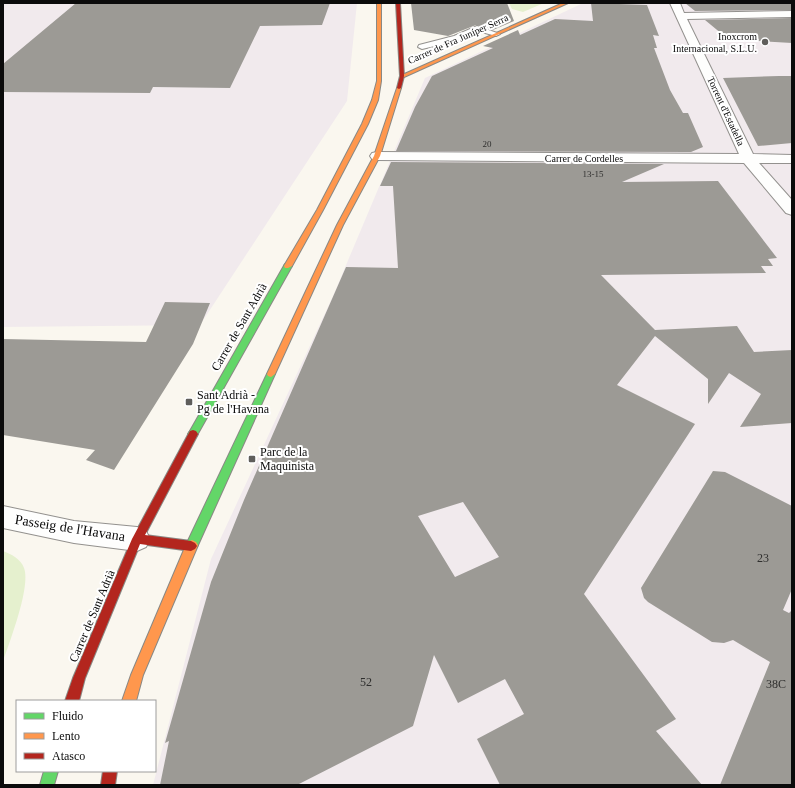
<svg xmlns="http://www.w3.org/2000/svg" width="795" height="788" font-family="'Times New Roman',serif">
	<rect width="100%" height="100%" fill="#faf7ef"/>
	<path fill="#f1eaed" d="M3 3H357L347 101 200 325 3 327Z
		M583 3H792V785H153L211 559 333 296 425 78Z"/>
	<path fill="#e5f0ce" d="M509 3H544L523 12 512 9Z
		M3 551C11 554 21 559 24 568 31 586 10 641 3 661Z"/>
	<path fill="#9c9a95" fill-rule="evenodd" d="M76 3H330L322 25 260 26 230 88 153 87 150 93 3 92V64Z
		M411 3H507L514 21 493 30 476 25 448 36 414 30Z
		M591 3 647 5 659 36 653 35 657 48H654L670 90 683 113H688L703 147 691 152 396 151 415 107 432 76 493 48 483 46 518 30 520 35 555 19 593 21Z
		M685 3H792V10L695 11Z
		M792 18V43L728 39 705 20Z
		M779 76H792V143L758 146 723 78Z
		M391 162 664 164 622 182 718 181 777 258 768 259 773 266H761L766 273 601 275 655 330 737 326 754 352 792 350V423L740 427 761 394 729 373 708 404V379L655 336 617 385 695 424 584 594 676 719 656 731 702 785H500L477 739 524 714 505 679 458 703 434 655 413 726 297 785H160L169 741 165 743 211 582 244 500 346 267 398 268 393 186H380ZM463 502 499 557 455 577 418 516Z
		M165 302 210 303 193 344 114 470 86 460 95 450 3 435V339L146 342Z
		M713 471 725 472 792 506V589L783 610 789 613 792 610V785H720L770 662 733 640 724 643 712 642 648 602 644 598 641 588Z"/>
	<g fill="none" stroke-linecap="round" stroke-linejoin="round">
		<defs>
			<path id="lane" d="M477 26 500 34 496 36 478 31 460 40 422 49 418 47 419 45 454 36Z"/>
			<path id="street" d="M670 3H680L684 13 792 11V17L687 19 753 154 792 155V163H759L792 200V215L786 213 744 163 377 160 372 159 370 156 372 153 377 152 739 154Z
				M3 506 74 521 137 527 146 531 150 539 146 547 137 551 74 543 3 528Z"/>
			<path id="fast" d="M285 264H288L292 266 196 437H190L188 434 190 431Z
				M271 371 275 374 198 545 196 548 192 550 188 548 186 545 267 374Z
				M44 771H58L54 785H40Z"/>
			<path id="slow" d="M377 3H381V81L378 100 368 124 323 210 292 266 288 268H285L284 266 317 210 362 124 372 100 377 81Z
				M563 3H568L404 77 400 76Z
				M399 87 401 88 380 156 343 225 275 374 271 377 268 376 267 374 337 225 374 156 397 88Z
				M192 540 196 542 198 545 143 675 136 701H122L131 675 186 545 188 542Z"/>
			<path id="jam" d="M396 3H400L404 76 401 88 399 89 397 88 400 76Z
				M193 430 196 431 198 434 145 535 191 541 195 543 197 546 195 549 191 551 140 544 85 678 79 701H65L73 678 132 539 190 431Z
				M103 771H117L115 785H101Z"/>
		</defs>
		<use href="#lane" stroke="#93918e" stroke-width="2"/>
		<use href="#street" stroke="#93918e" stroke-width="2"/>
		<use href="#fast" stroke="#898884" stroke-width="2"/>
		<use href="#slow" stroke="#898884" stroke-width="2"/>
		<use href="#jam" stroke="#898884" stroke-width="2"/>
		<use href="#lane" fill="#fefefd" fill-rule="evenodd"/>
		<use href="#street" fill="#fefefd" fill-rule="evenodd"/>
		<use href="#fast" fill="#63d668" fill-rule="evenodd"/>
		<use href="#slow" fill="#ff974d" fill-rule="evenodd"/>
		<use href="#jam" fill="#b3261e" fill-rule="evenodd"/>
	</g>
	<g fill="#5f5e5b" stroke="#fff" stroke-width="1.5">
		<circle cx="765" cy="42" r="4"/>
		<rect x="185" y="398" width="8" height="8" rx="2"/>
		<rect x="248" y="455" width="8" height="8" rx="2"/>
	</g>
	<g text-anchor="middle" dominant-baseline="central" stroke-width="4" stroke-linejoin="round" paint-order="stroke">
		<g font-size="9" fill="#2f2f2e">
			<text x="487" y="144">20</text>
			<text x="593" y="174">13-15</text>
		</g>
		<g font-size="10" fill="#0b0b0b" stroke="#fff" text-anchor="end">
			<text x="757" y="36">Inoxcrom<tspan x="757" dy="12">Internacional, S.L.U.</tspan></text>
		</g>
		<g font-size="10" fill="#0b0b0b" stroke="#fff">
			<text transform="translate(458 39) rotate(-24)">Carrer de Fra Juníper Serra</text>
			<text transform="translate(726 111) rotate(65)">Torrent d'Estadella</text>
			<text x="584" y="158">Carrer de Cordelles</text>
		</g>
		<g font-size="12" fill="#0b0b0b" stroke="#fff">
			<text transform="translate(239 327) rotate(-60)">Carrer de Sant Adrià</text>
			<text transform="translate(92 616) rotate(-67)">Carrer de Sant Adrià</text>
		</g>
		<g font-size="12" fill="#0b0b0b" stroke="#fff" text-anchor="start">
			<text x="197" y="395">Sant Adrià -<tspan x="197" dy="14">Pg de l'Havana</tspan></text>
			<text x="260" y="452">Parc de la<tspan x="260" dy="14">Maquinista</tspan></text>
		</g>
		<g font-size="12" fill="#2f2f2e">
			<text x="763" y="558">23</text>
			<text x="366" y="682">52</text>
			<text x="776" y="684">38C</text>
		</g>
		<g font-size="14" fill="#0b0b0b" stroke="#fff">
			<text transform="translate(70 528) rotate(9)">Passeig de l'Havana</text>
		</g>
	</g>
	<rect width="795" height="788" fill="none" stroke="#0b0b0b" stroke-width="8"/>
	<rect x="16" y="700" width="140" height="72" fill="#ffffff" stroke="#9d9d9d"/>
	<rect x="24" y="713" width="20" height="6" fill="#63d668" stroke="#9d9d9d"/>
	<text x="52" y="720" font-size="12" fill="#0b0b0b">Fluido</text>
	<rect x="24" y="733" width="20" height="6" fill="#ff974d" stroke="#9d9d9d"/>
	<text x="52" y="740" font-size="12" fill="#0b0b0b">Lento</text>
	<rect x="24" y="753" width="20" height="6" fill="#b3261e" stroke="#9d9d9d"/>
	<text x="52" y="760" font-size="12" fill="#0b0b0b">Atasco</text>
</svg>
